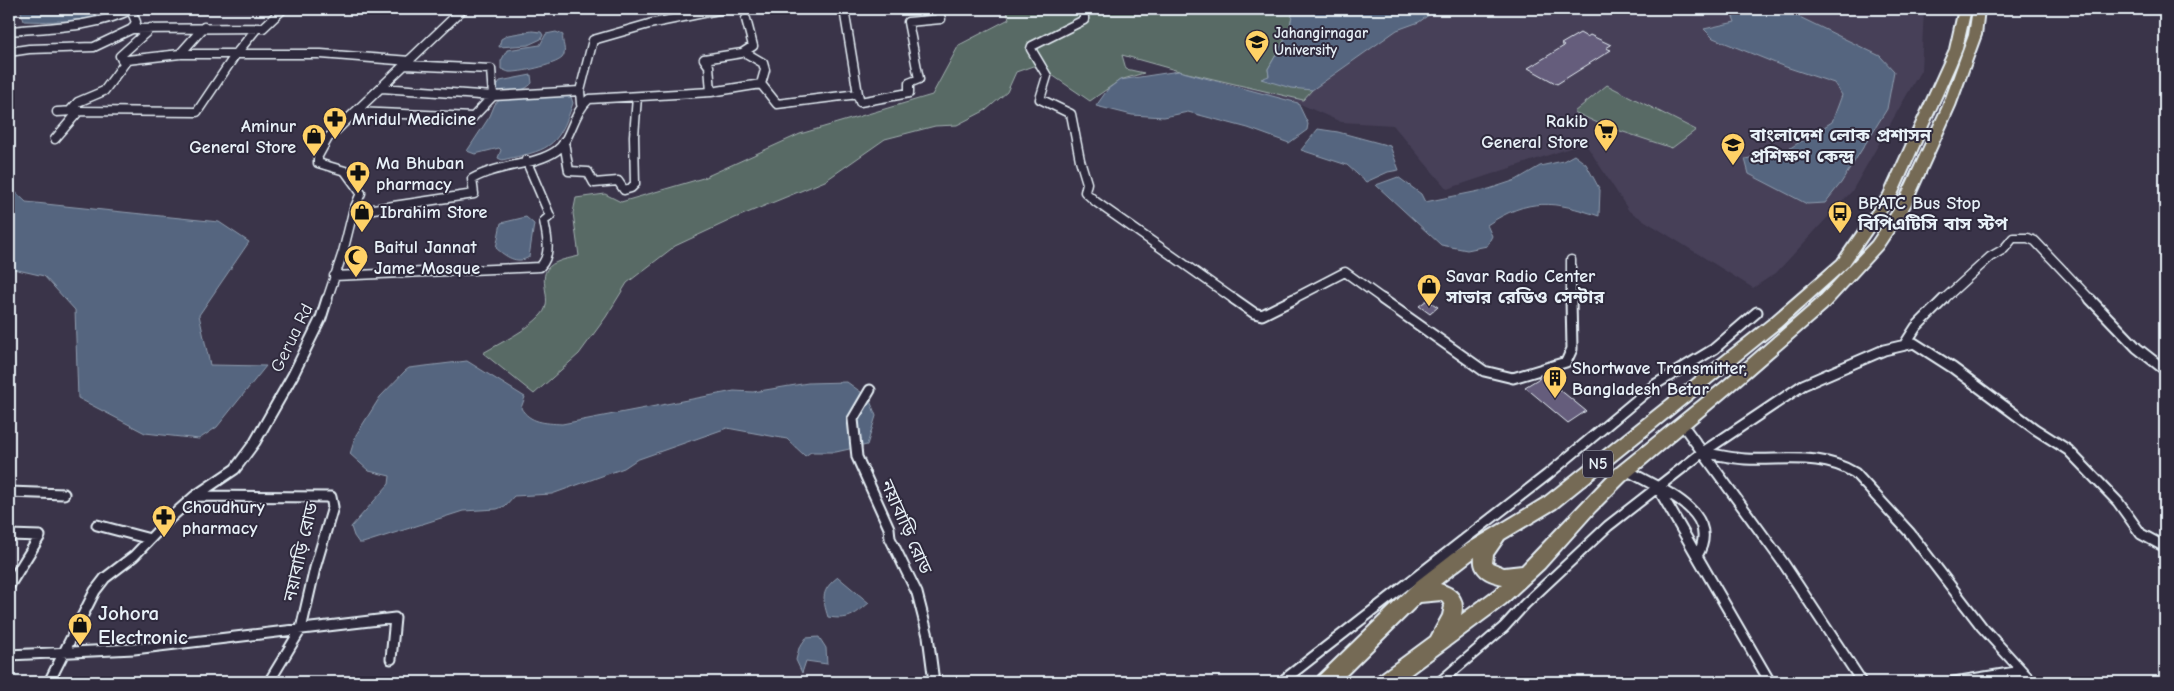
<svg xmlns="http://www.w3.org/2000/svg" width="2174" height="691" font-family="'Comic Neue','Noto Sans Bengali',sans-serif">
	<rect width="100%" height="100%" fill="#3a3449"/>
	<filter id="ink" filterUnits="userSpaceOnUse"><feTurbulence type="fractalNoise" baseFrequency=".02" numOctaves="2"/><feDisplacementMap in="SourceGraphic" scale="10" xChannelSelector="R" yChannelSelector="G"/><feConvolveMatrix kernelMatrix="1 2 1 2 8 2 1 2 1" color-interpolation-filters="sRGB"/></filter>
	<g filter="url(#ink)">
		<path fill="#474058" d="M1071 9H1924L1921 70 1852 191 1776 273 1753 288 1629 211 1585 143 1447 189 1393 125 1341 122 1298 103 1121 55Z"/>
		<path fill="#586b65" stroke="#a0aeae" d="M1006 9H1295L1293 10 1289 32 1268 69 1269 76 1312 90 1303 100 1179 71 1122 55 1126 69 1144 73 1120 80 1090 101 1049 73 1033 66 1016 72 1007 92 986 110 957 125 935 126 885 139 825 181 735 218 675 246 627 283 606 317 579 354 534 394 483 353C502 342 526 331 541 315 557 298 530 273 557 262 563 259 572 258 579 256L573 213 576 198 605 194 621 202 703 178 800 134 932 95 959 45 1009 19Z
			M1607 85 1696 130 1672 148 1602 125 1574 112Z"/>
		<path fill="#54657f" stroke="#8f9daf" d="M22 9H119C97 22 50 22 24 21L21 12Z
			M1295 9H1437L1419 22 1397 30 1312 90 1291 88 1261 79 1269 76 1268 69 1289 32 1293 10Z
			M1730 9H1783L1880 56 1894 71 1887 109 1841 183 1825 203 1807 204 1749 174 1745 159 1787 150 1832 122 1842 95 1834 83 1780 65 1713 38 1704 29 1735 22Z
			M532 31 541 32 543 35 541 39 528 45 499 47 501 39 508 35Z
			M556 32 563 35C561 42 568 51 562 58 555 65 519 73 509 72 508 72 502 69 501 69V61L507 50 540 45 546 34Z
			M1179 71 1298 103 1308 124 1307 130 1289 143 1248 128 1188 112 1164 117 1132 115 1096 106 1108 89 1120 80Z
			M531 75 532 83C525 92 504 96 495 89L500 81Z
			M563 96 571 97 573 103C558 150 547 150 502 160L498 158 501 150 499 148 475 154 467 151 490 116 495 104 501 99Z
			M1318 129 1338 132 1390 146 1399 170 1388 172 1366 182 1347 165 1301 150Z
			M1574 155 1586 164 1600 190 1599 216C1554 201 1529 197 1487 225L1492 236 1487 246 1467 250 1441 245 1376 185 1398 177 1421 194 1425 202 1489 189 1516 180 1540 166 1563 161Z
			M9 186 26 202 219 222 249 242 199 315 210 365 266 366 217 427 199 439 145 433 78 398 75 310 44 276 9 268Z
			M526 217 534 224 529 257C517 265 505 256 496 248L501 223Z
			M467 361 525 397 521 408C530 423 545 423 562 424L734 391 753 392 808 383 847 382 869 398 876 416 867 445 836 452H811L805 456 787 439 727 428 636 460 624 468 552 494 514 496 505 506 497 509 463 511 363 543H359L354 536 351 527 389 484 390 476 369 471 350 454 356 435 380 397 405 371 409 368Z
			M838 577 869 603C853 616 849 620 828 617 822 598 821 590 838 577Z
			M819 637 826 648 827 664 806 661 802 673 796 660 799 648 806 638Z"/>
		<path fill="#655d7b" stroke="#e8f1f8" d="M1580 33 1587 37 1590 35 1611 45 1606 48 1611 50 1557 84 1528 68 1564 46 1561 44Z
			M1427 300 1438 307 1430 314 1419 306Z
			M1543 376 1586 411 1568 423 1525 387Z"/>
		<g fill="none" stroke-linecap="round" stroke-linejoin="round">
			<defs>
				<path id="minor-far1" d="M131 10 136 22 132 29
					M1084 17V20L1032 46 1031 49 1047 76 1040 99 1071 114 1080 160 1087 183 1085 192 1096 202 1235 300
					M9 31C49 27 95 28 132 9
					M9 52 29 49 94 47 132 29 263 28 283 9
					M746 53 763 63 765 70 761 84
					M180 54 204 27
					M127 60H122L120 56 151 28
					M382 88 493 96 491 69 405 65
					M580 91 593 40 649 24 723 9
					M711 92 709 66 704 59 742 53 753 46 746 19
					M858 94 860 102 909 93V83L919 79 908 22 941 19 938 9
					M70 111 78 102 104 91 127 60 180 54H236L257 28
					M57 112 74 111
					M355 112 473 117 493 96 580 91 581 104
					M55 139 79 111 197 112 236 54H321L410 61
					M564 142 569 171 588 172 594 183 618 181 624 190 631 188 635 184 634 136 637 97
					M353 212 474 194 472 179C498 164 534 166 556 151 571 141 572 114 589 99L711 92 761 84 777 104 858 94 844 9
					M1571 260V300
					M334 276 540 267C552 255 547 236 544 221L550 216 526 160
					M327 300 343 252 353 212 361 193 345 171 318 163V156L328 138 463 9
					M1291 300 1345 272 1384 300
					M1943 300 1990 257 2004 249 2013 238H2028L2035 241 2091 300"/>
				<path id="minor" d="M1234 299 1254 313 1262 315 1294 299
					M1382 299 1484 371 1513 378 1566 362 1572 349 1571 299
					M2090 299 2137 348 2165 370
					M1905 344 1916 327 1944 299
					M870 390 853 419 857 457 889 528 890 538 917 593 928 636 934 682
					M1682 424 1784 564 1862 682
					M1703 452C1717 455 1731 458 1745 459 1783 461 1821 452 1855 473L1910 533 1982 627 2032 682
					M1658 487 1703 452 1803 385 1884 350 1914 343 1953 368 2035 429 2068 450 2118 502 2141 534 2165 547
					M1658 487C1685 501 1717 523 1697 556L1770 682
					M1658 488 1697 556
					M9 492 64 494
					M196 496 331 497 333 507 315 568 301 629 269 682
					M97 525 150 539
					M9 535 40 536 9 586
					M9 655 134 649 395 618 391 659
					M49 682 95 591 105 578 134 556 170 518 195 496 235 469 255 442 293 375 321 318 327 299
					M1281 682 1547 475 1656 384 1714 349 1757 312
					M1440 682 1504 627 1525 604 1608 526 1658 487 1626 470
					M1954 682 2022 671"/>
				<path id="trunk" d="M1959 9H1971L1962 49 1955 66 1897 195 1848 266 1780 327 1556 508 1504 539 1493 555 1492 563 1504 568 1522 566 1613 471 1724 381 1816 301 1872 242 1897 205 1943 106 1969 35 1973 9H1984L1981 35 1955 106 1910 206 1882 248 1826 309 1734 389 1625 481 1595 511 1544 568 1505 604 1400 682H1376L1378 676 1431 637 1443 615 1445 606 1442 600 1420 602 1339 682H1317L1319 676 1417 581 1453 553 1544 498 1770 319 1838 260 1884 194 1950 49ZM1475 557C1473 574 1487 581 1503 584L1461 615C1465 597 1456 589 1440 584Z"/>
			</defs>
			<use href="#minor-far1" stroke="#e8f1f8" stroke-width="11"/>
			<use href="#minor" stroke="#e8f1f8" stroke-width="13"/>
			<use href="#trunk" stroke="#e8f1f8" stroke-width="4"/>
			<use href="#minor-far1" stroke="#2f2a3d" stroke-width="8"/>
			<use href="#minor" stroke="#2f2a3d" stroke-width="9"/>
			<use href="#trunk" fill="#756a55" fill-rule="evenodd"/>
		</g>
	</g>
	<defs>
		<symbol id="university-pin" viewBox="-11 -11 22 30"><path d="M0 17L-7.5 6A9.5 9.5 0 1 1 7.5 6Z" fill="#ffd166" stroke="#2f2a3d"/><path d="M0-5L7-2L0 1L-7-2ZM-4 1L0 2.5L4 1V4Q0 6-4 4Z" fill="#111"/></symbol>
		<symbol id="pharmacy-pin" viewBox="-11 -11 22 30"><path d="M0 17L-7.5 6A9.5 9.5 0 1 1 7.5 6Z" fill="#ffd166" stroke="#2f2a3d"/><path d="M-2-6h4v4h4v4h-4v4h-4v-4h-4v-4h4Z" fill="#111"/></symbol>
		<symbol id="supermarket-pin" viewBox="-11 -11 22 30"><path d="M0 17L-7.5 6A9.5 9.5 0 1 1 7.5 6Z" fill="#ffd166" stroke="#2f2a3d"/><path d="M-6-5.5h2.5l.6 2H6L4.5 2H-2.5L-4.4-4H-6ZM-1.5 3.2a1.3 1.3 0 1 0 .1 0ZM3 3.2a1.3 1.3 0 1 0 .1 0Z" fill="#111"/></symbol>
		<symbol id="shop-pin" viewBox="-11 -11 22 30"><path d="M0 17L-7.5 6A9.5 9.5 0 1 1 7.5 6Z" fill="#ffd166" stroke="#2f2a3d"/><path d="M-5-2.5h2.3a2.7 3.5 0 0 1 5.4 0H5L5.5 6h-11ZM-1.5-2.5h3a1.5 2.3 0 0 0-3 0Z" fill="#111"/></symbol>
		<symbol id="bus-pin" viewBox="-11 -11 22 30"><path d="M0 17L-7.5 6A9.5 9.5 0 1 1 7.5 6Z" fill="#ffd166" stroke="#2f2a3d"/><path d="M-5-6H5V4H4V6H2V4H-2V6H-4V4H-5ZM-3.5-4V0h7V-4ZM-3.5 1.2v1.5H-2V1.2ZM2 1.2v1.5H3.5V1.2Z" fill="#111"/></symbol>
		<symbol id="mosque-pin" viewBox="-11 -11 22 30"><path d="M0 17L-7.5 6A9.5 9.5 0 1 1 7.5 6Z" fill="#ffd166" stroke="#2f2a3d"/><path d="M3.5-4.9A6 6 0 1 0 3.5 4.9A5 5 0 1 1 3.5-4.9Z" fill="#111"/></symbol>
		<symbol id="building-pin" viewBox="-11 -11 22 30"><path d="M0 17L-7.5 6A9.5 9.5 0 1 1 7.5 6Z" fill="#ffd166" stroke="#2f2a3d"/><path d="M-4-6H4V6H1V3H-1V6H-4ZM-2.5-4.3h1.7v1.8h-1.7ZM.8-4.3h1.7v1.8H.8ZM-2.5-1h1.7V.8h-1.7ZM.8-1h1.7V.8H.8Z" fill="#111"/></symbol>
	</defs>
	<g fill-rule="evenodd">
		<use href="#university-pin" x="1243" y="28" width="28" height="38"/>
		<use href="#pharmacy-pin" x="321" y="105" width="28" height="38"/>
		<use href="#supermarket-pin" x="1592" y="117" width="28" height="38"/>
		<use href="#shop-pin" x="300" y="122" width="28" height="38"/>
		<use href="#university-pin" x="1719" y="131" width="28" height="38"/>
		<use href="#pharmacy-pin" x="344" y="159" width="28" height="38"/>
		<use href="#shop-pin" x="348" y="198" width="28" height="38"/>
		<use href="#bus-pin" x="1826" y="199" width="28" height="38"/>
		<use href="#mosque-pin" x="342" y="243" width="28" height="38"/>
		<use href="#shop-pin" x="1415" y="272" width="28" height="38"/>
		<use href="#building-pin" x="1541" y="364" width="28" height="38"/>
		<use href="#pharmacy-pin" x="150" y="503" width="28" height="38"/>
		<use href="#shop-pin" x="66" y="611" width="28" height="38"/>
	</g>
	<g text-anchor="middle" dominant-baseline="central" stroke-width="4" stroke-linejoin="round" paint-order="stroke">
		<g font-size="15" font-weight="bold" fill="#e8f1f8" stroke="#2f2a3d" text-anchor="start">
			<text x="1274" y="33">Jahangirnagar<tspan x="1274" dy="17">University</tspan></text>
		</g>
		<rect fill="#2f2a3d" stroke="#b0b5c0" stroke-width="1" x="1583" y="450.5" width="30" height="27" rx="4"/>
		<g font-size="16" font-weight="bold" fill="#e8f1f8">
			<text x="1598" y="464">N5</text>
		</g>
		<g font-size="18" font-weight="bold" fill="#e8f1f8" stroke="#2f2a3d" text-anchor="start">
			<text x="352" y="119">Mridul Medicine</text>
			<text x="1588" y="121" text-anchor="end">Rakib<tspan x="1588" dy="21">General Store</tspan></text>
			<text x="296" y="126" text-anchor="end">Aminur<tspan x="296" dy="21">General Store</tspan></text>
			<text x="1750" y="135">বাংলাদেশ লোক প্রশাসন<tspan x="1750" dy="21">প্রশিক্ষণ কেন্দ্র</tspan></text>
			<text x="376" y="163">Ma Bhuban<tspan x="376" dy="21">pharmacy</tspan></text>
			<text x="1858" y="203">BPATC Bus Stop<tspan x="1858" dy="21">বিপিএটিসি বাস স্টপ</tspan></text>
			<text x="380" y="212">Ibrahim Store</text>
			<text x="374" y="247">Baitul Jannat<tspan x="374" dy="21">Jame Mosque</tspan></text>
			<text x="1446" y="276">Savar Radio Center<tspan x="1446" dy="21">সাভার রেডিও সেন্টার</tspan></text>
			<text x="1572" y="368">Shortwave Transmitter,<tspan x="1572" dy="21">Bangladesh Betar</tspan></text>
			<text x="182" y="507">Choudhury<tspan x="182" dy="21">pharmacy</tspan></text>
		</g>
		<g font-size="18" fill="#e8f1f8" stroke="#2f2a3d">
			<text transform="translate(292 338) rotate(-64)">Gerua Rd</text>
			<text transform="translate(906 527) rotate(66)">নয়াবাড়ি রোড</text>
			<text transform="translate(301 552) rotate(-77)">নয়াবাড়ি রোড</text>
		</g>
		<g font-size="21" font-weight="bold" fill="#e8f1f8" stroke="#2f2a3d" text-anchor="start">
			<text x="98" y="613">Johora<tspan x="98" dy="24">Electronic</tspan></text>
		</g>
	</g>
	<rect width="2174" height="691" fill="none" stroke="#2f2a3d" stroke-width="30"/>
	<rect x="15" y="15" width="2144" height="661" fill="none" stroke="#e8f1f8" stroke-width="2" filter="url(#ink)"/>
</svg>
